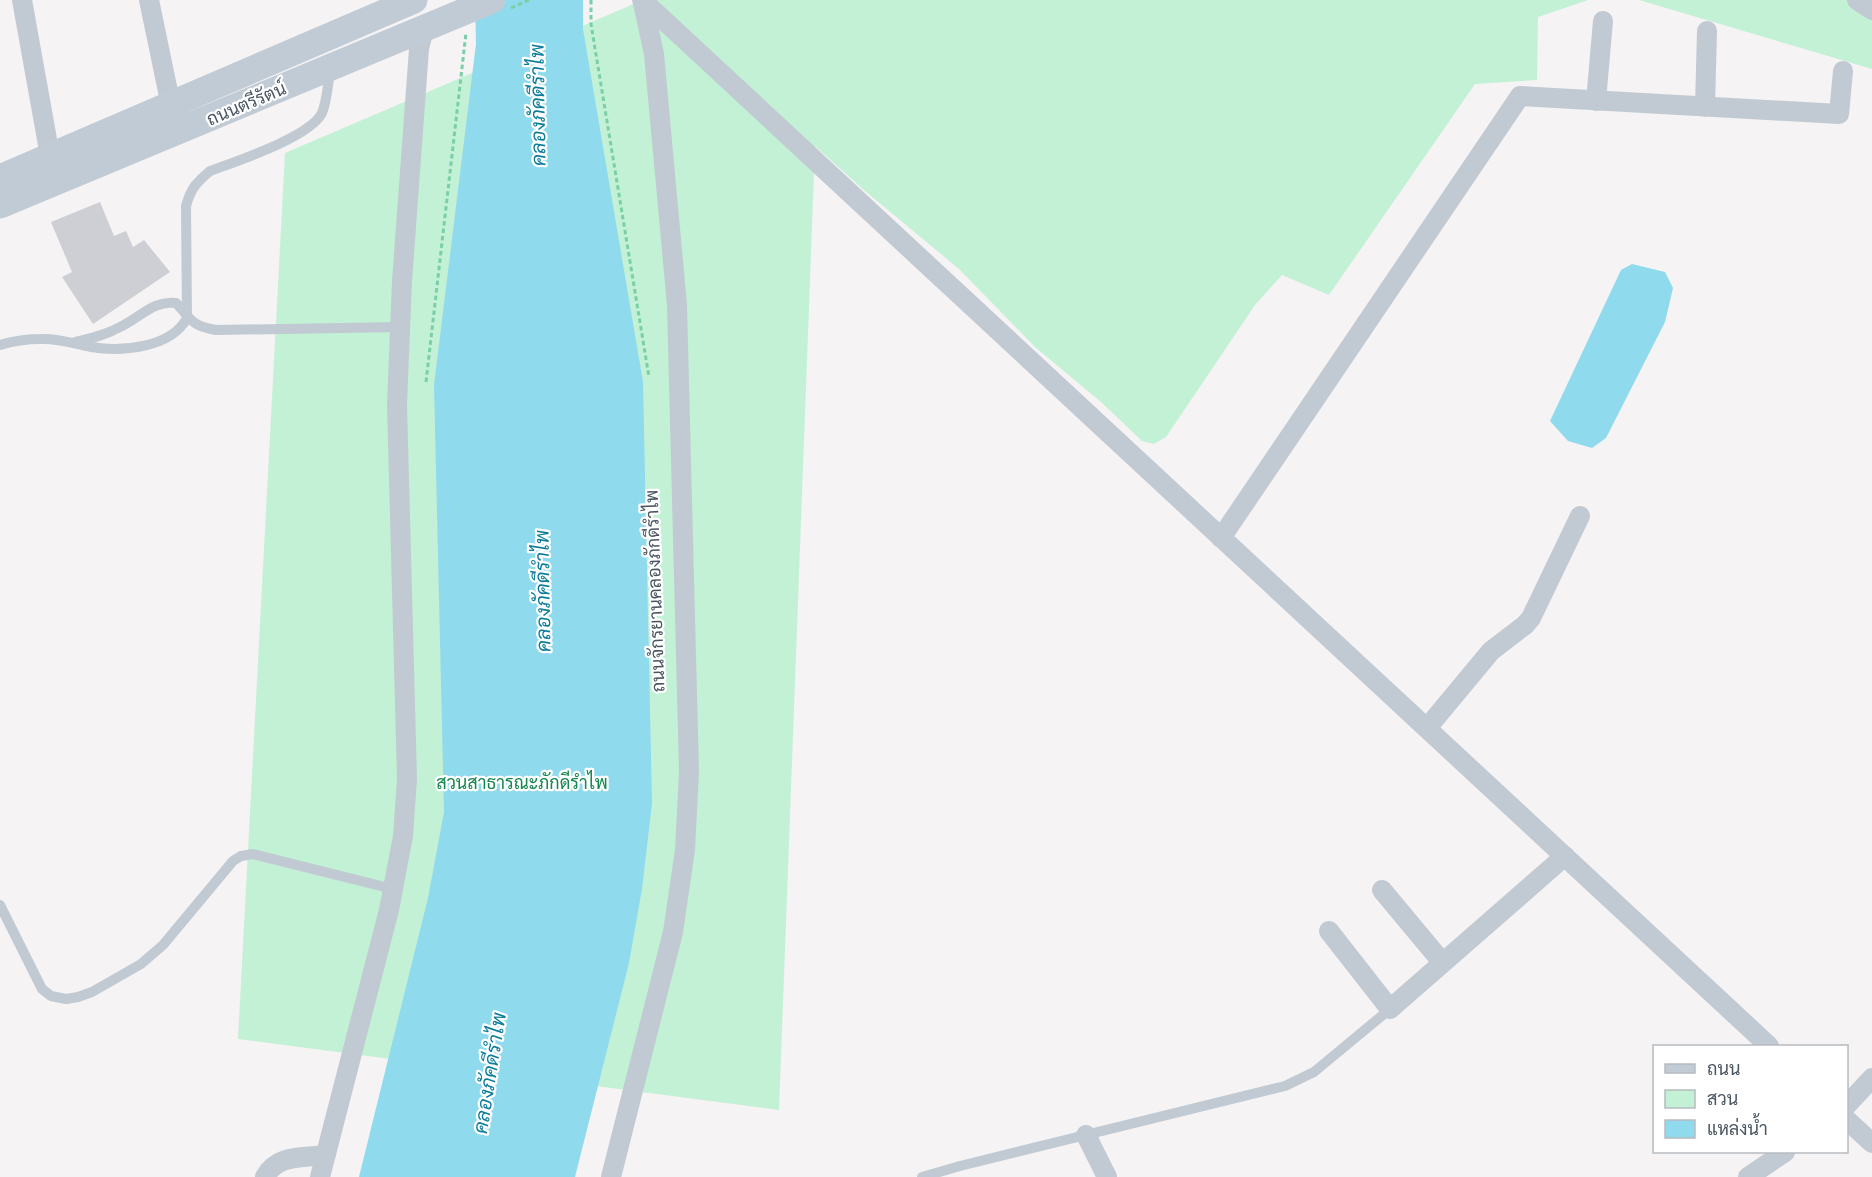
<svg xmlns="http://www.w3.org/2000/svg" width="1872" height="1177" font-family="'Noto Sans',Sarabun,sans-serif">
	<rect width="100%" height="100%" fill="#f5f3f3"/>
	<path fill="#c3f1d5" d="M643 0H1588L1538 17 1537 80 1475 84 1329 295 1282 275 1255 305 1166 437 1154 444 1142 441 1101 402 1035 347 959 269 865 191 815 146 779 1110 238 1039 285 153Z
		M1639 0H1872V69Z"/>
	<path fill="#90daee" d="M475 0H583V29L643 382 652 803 642 889 629 963 575 1177H359L428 898 444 812 434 385 476 44Z
		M1632 264 1665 272 1673 288 1665 322 1606 438 1592 448 1568 441 1550 421 1621 270Z"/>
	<path fill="#cdcfd5" d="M100 202 114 236 126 231 133 247 144 240 170 272 93 324 62 277 72 272 51 222Z"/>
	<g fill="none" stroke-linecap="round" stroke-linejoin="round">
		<path stroke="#7ad0a6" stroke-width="3" stroke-dasharray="4.5 3" stroke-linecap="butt" d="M591 0V24L649 377
			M511 8 529 0
			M426 382 466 33"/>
		<path stroke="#c1cad2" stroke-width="10" d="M75 342C91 338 106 335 120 327 140 318 153 300 176 303 192 320 190 325 216 330L400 327
			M0 345C13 341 27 339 41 339 58 338 75 344 91 347 122 352 171 348 187 318L186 206C191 188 196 183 210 171 237 161 310 137 322 113 327 101 328 84 330 71
			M0 905 42 989 51 996 66 999 78 997 92 992 141 964 163 945 233 861 241 856 253 854 393 889
			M922 1177 960 1166 1285 1086 1314 1072 1390 1009"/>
		<path stroke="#c1cad2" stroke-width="20" d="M22 0 50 156
			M149 0 171 106
			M642 0 1769 1046
			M1857 0 1872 10
			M1596 101 1603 21
			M1705 107 1707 31
			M1221 538 1520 96 1839 114 1843 71
			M1427 728 1491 651 1525 625 1531 618 1580 516
			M1382 890 1442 962
			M1329 931 1390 1009 1565 856
			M1846 1106 1872 1078
			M1846 1119 1872 1143
			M1086 1135 1107 1177
			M265 1177C277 1154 303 1158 326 1155
			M320 1177 389 910 403 836 407 779 397 404 402 281 419 49 424 28
			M611 1177 673 932 685 850 689 772 677 305 654 54 643 3
			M1748 1177 1785 1152"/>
		<path stroke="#c1cbd6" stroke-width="27" d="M0 178 414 0
			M0 205 492 0"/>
	</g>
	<g text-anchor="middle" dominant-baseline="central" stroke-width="4.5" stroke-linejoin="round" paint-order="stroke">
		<g font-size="18" fill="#4a5661" stroke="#fff">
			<text transform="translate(246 103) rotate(-23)">ถนนตรีรัตน์</text>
			<text transform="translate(654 591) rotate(-92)">ถนนจักรยานคลองภักดีรำไพ</text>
		</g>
		<g font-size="18" fill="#17864f" stroke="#fff">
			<text x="522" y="782">สวนสาธารณะภักดีรำไพ</text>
		</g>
		<g font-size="20" font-style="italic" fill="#0c7c9b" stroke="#fff">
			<text transform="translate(537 105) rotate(-91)">คลองภัคดีรำไพ</text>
			<text transform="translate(542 591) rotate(-91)">คลองภัคดีรำไพ</text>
			<text transform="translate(489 1073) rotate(-81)">คลองภัคดีรำไพ</text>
		</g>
	</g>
	<rect x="1653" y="1045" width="195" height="108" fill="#ffffff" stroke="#b7bbc0" stroke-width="1.5"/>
	<rect x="1665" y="1064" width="30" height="9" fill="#c1cbd6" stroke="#b7bbc0" stroke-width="1.5"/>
	<text x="1707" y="1075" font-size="18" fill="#4a5661">ถนน</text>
	<rect x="1665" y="1090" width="30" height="18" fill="#c3f1d5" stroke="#b7bbc0" stroke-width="1.5"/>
	<text x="1707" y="1105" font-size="18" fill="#4a5661">สวน</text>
	<rect x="1665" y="1120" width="30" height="18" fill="#90daee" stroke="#b7bbc0" stroke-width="1.5"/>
	<text x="1707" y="1135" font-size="18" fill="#4a5661">แหล่งน้ำ</text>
</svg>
